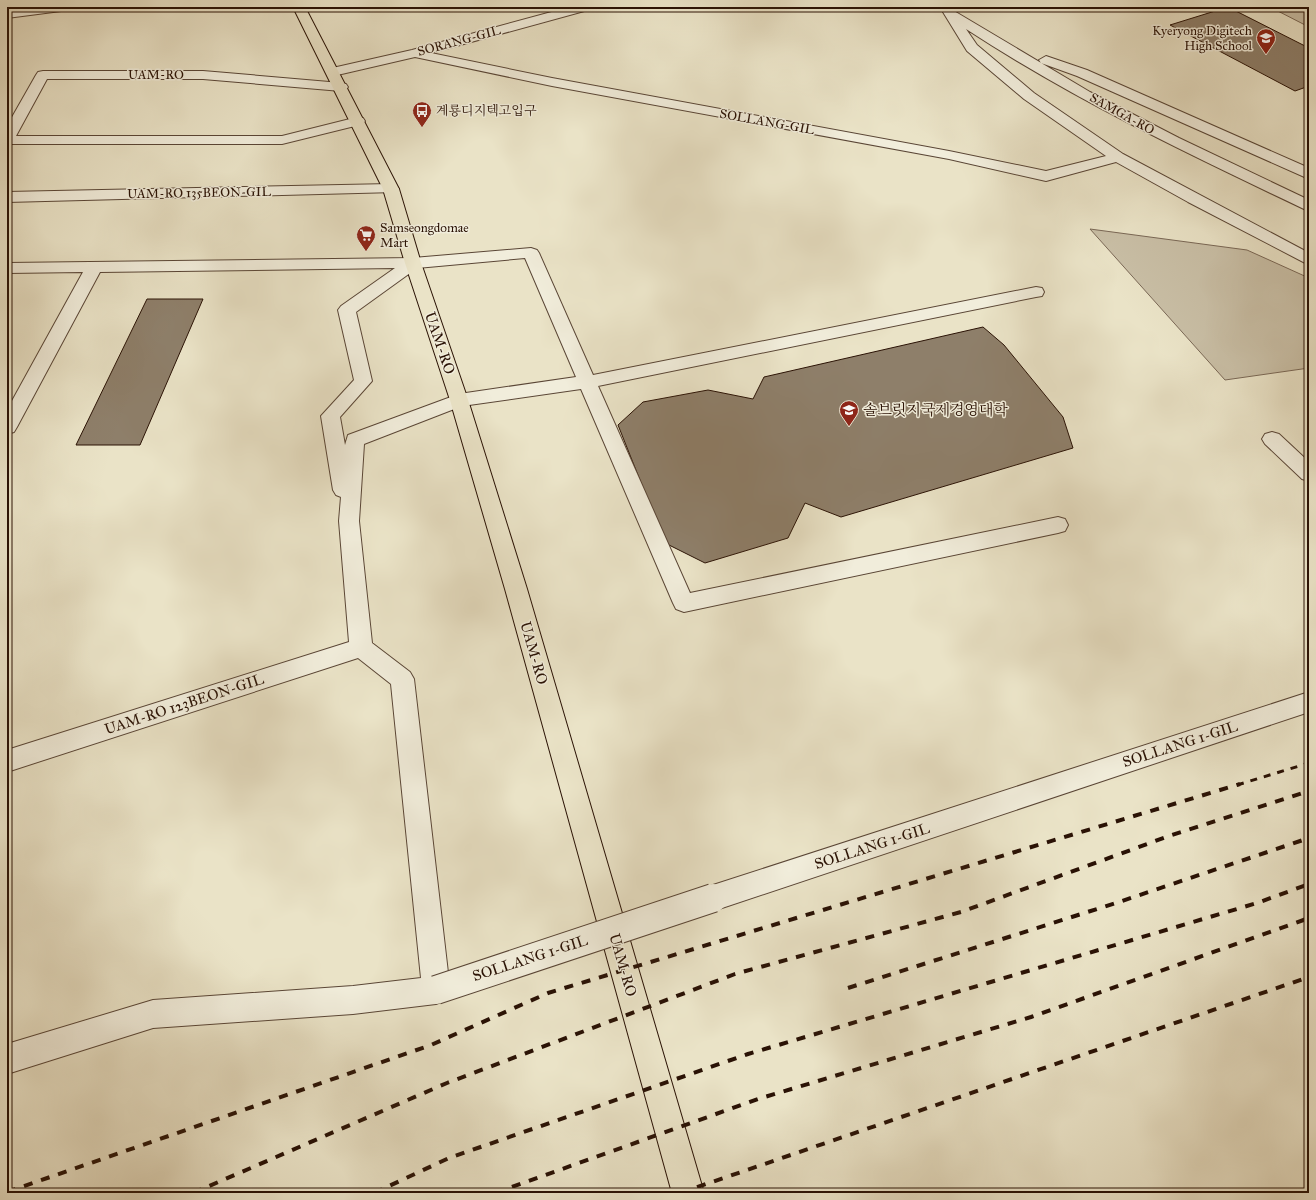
<svg xmlns="http://www.w3.org/2000/svg" width="1316" height="1200" font-family="'IM FELL Great Primer','Noto Serif KR',serif">
	<rect width="100%" height="100%" fill="#eae3c7"/>
	<filter id="stains"><feTurbulence type="fractalNoise" baseFrequency=".005" numOctaves="4"/><feColorMatrix values="0 0 0 0 .2 0 0 0 0 .09 0 0 0 0 .02 0 0 0 .5 -.17"/></filter>
	<radialGradient id="worn" r=".72"><stop offset=".6" stop-color="#630" stop-opacity="0"/><stop offset="1" stop-color="#630" stop-opacity=".3"/></radialGradient>
	<path fill="#c9bfa6" stroke="#7a6856" d="M1270 7H1309V27Z
		M1090 229 1247 250 1309 278V368L1225 380Z"/>
	<path fill="#8e7f6a" stroke="#2a1205" d="M1228 7 1309 48V86L1295 91 1170 25Z
		M147 299H203L140 445H76Z
		M983 327 1004 345 1063 417 1073 448 841 517 805 503 788 538 705 563 665 543 618 425 643 402 708 390 753 399 764 377Z"/>
	<g fill="none" stroke-linecap="round" stroke-linejoin="round">
		<defs>
			<path id="minor" d="M32 7H67L61 11 7 18V10Z
				M570 7H590L588 10 431 53 552 78 949 151 1046 171 1106 156 1024 99 967 51 943 12 949 8 1090 92 1179 138 1309 200V211L1304 209C1188 154 1073 99 966 29L977 45 1034 93 1123 154 1309 253V265L1188 202 1116 162 1046 181 949 159 552 86 415 57 333 76 328 75 326 72 328 69 412 50Z
				M1046 56 1087 70 1309 168V179L1077 76 1041 63 1039 60Z
				M43 71H203L341 83 346 84 348 87 346 90 341 91 203 79H47L16 136H282L358 117 363 118 365 121 363 124 282 144H7V126L36 75 38 72Z
				M391 184 396 186 399 189 396 192 7 202V192Z
				M531 248 537 250 539 253 593 375 1036 287 1042 288 1044 292 1042 296 1036 297 598 386 690 593 1058 517 1065 519 1068 525 1065 531 1058 533 684 612 676 609 673 603 581 389 462 406 364 444 359 521 372 643 410 672 414 679 450 990 446 1000 436 1004 353 1014 153 1028 7 1074V1044L153 1000 353 986 421 978 391 684 358 658 7 772V750L349 642 339 521 341 497 336 495 333 490 321 416 354 380 338 310 341 306 395 268 100 272 17 427 14 432 7 434V410L83 272 7 273V263L413 258ZM525 258 576 377 459 394 348 435 345 445 340 417 372 381 356 312 417 268Z
				M1272 432 1279 434 1309 462V481L1302 479 1265 444 1262 439 1265 434Z
				M1309 692V712L713 911 703 907 700 898 703 889 713 885Z"/>
			<path id="major" d="M293 7H305L399 189 421 263 468 400 527 589 704 1193H672L505 589 450 400 405 263 383 189Z"/>
		</defs>
		<use href="#minor" stroke="#5a4636" stroke-width="2"/>
		<use href="#major" stroke="#2a1205" stroke-width="2"/>
		<use href="#minor" fill="#f1eddb" fill-rule="evenodd"/>
		<use href="#major" fill="#eae3c7" fill-rule="evenodd"/>
		<path stroke="#2a1205" stroke-width="3" stroke-dasharray="7 7" stroke-linecap="butt" d="M1237 785 1309 763"/>
		<path stroke="#2a1205" stroke-width="4" stroke-dasharray="9 9" stroke-linecap="butt" d="M848 988 1119 902 1309 838
			M7 1192 431 1045 548 993 1240 784
			M193 1193 447 1083 735 974 961 912 1169 836 1309 791
			M374 1193 449 1158 748 1054 1257 903 1309 884
			M495 1193 758 1099 1031 1017 1309 918
			M680 1193 1309 977"/>
		<defs>
			<path id="minor-bridge" d="M436 990 713 898"/>
		</defs>
		<use href="#minor-bridge" stroke="#5a4636" stroke-width="30" stroke-linecap="butt"/>
		<use href="#minor-bridge" stroke="#f1eddb" stroke-width="28"/>
	</g>
	<defs>
		<symbol id="school-pin" viewBox="-11 -11 22 30"><path d="M0 17L-7.5 6A9.5 9.5 0 1 1 7.5 6Z" fill="#8f2418" stroke="#f1eddb"/><path d="M0-5L7-2L0 1L-7-2ZM-4 1L0 2.5L4 1V4Q0 6-4 4Z" fill="#fff"/></symbol>
		<symbol id="bus-pin" viewBox="-11 -11 22 30"><path d="M0 17L-7.5 6A9.5 9.5 0 1 1 7.5 6Z" fill="#8f2418" stroke="#f1eddb"/><path d="M-5-6H5V4H4V6H2V4H-2V6H-4V4H-5ZM-3.5-4V0h7V-4ZM-3.5 1.2v1.5H-2V1.2ZM2 1.2v1.5H3.5V1.2Z" fill="#fff"/></symbol>
		<symbol id="supermarket-pin" viewBox="-11 -11 22 30"><path d="M0 17L-7.5 6A9.5 9.5 0 1 1 7.5 6Z" fill="#8f2418" stroke="#f1eddb"/><path d="M-6-5.5h2.5l.6 2H6L4.5 2H-2.5L-4.4-4H-6ZM-1.5 3.2a1.3 1.3 0 1 0 .1 0ZM3 3.2a1.3 1.3 0 1 0 .1 0Z" fill="#fff"/></symbol>
		<symbol id="university-pin" viewBox="-11 -11 22 30"><path d="M0 17L-7.5 6A9.5 9.5 0 1 1 7.5 6Z" fill="#8f2418" stroke="#f1eddb"/><path d="M0-5L7-2L0 1L-7-2ZM-4 1L0 2.5L4 1V4Q0 6-4 4Z" fill="#fff"/></symbol>
	</defs>
	<g fill-rule="evenodd">
		<use href="#school-pin" x="1255" y="27" width="22" height="30"/>
		<use href="#bus-pin" x="411" y="100" width="22" height="30"/>
		<use href="#supermarket-pin" x="355" y="224" width="22" height="30"/>
		<use href="#university-pin" x="838" y="399" width="22" height="30"/>
	</g>
	<g text-anchor="middle" dominant-baseline="central" stroke-width="3" stroke-linejoin="round" paint-order="stroke">
		<g font-size="13" fill="#2a1205" stroke="#f1eddb" text-anchor="start">
			<text x="1252" y="31" text-anchor="end">Kyeryong Digitech<tspan x="1252" dy="15">High School</tspan></text>
			<text x="436" y="111">계룡디지텍고입구</text>
			<text x="380" y="228">Samseongdomae<tspan x="380" dy="15">Mart</tspan></text>
		</g>
		<g font-size="13" fill="#2a1205" stroke="#f1eddb">
			<text transform="translate(459 41) rotate(-15)">SORANG-GIL</text>
			<text x="156" y="75">UAM-RO</text>
			<text transform="translate(1122 114) rotate(29)">SAMGA-RO</text>
			<text transform="translate(767 122) rotate(10)">SOLLANG-GIL</text>
			<text transform="translate(199 193) rotate(-1)">UAM-RO 135BEON-GIL</text>
		</g>
		<g font-size="15" fill="#2a1205" stroke="#f1eddb">
			<text transform="translate(440 343) rotate(71)">UAM-RO</text>
			<text transform="translate(534 653) rotate(74)">UAM-RO</text>
			<text transform="translate(184 704) rotate(-18)">UAM-RO 123BEON-GIL</text>
			<text transform="translate(1180 744) rotate(-18)">SOLLANG 1-GIL</text>
			<text transform="translate(872 846) rotate(-18)">SOLLANG 1-GIL</text>
			<text transform="translate(530 958) rotate(-18)">SOLLANG 1-GIL</text>
			<text transform="translate(623 965) rotate(74)">UAM-RO</text>
		</g>
		<g font-size="15" fill="#2a1205" stroke="#f1eddb" text-anchor="start">
			<text x="863" y="410">솔브릿지국제경영대학</text>
		</g>
	</g>
	<rect width="1316" height="1200" fill="none" stroke="#eae3c7" stroke-width="24"/>
	<rect x="8" y="8" width="1300" height="1184" fill="none" stroke="#2a1205" stroke-width="2"/>
	<rect x="12" y="12" width="1292" height="1176" fill="none" stroke="#2a1205"/>
	<rect width="100%" height="100%" filter="url(#stains)"/>
	<rect width="100%" height="100%" fill="url(#worn)"/>
</svg>
